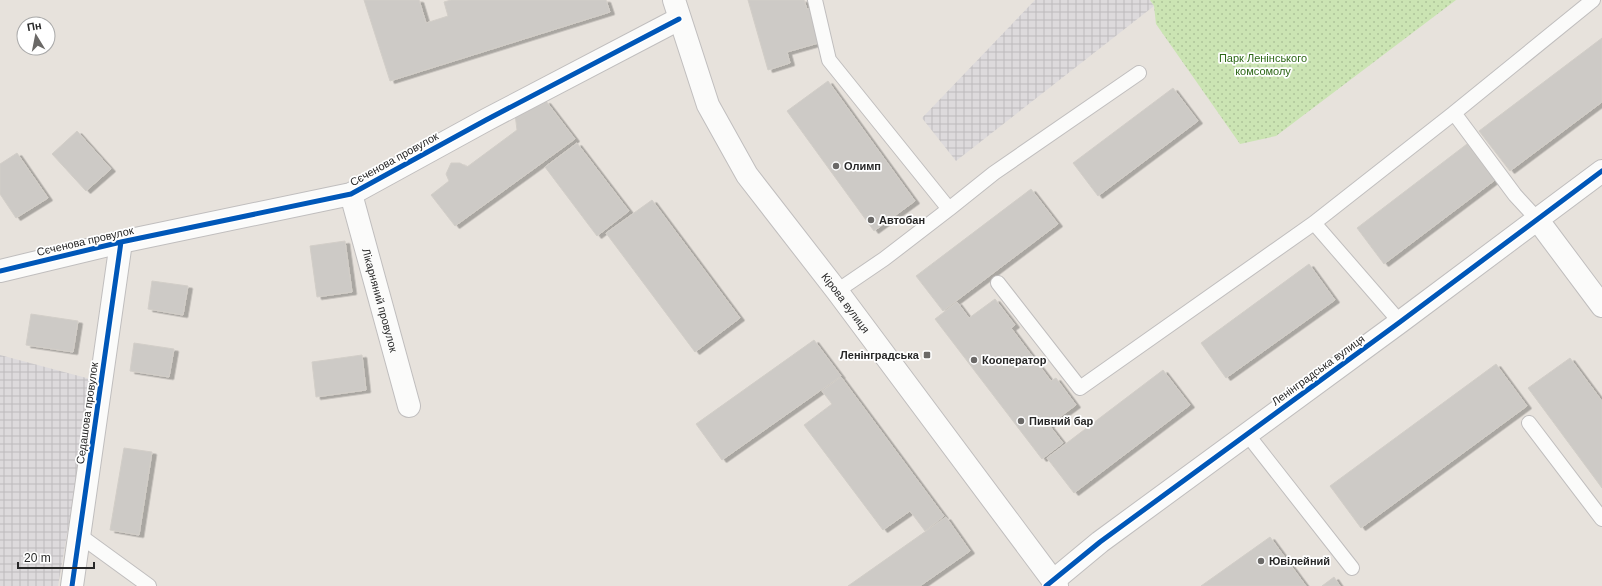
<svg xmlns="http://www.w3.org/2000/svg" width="1602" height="586" font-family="Helvetica,sans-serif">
	<defs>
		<pattern id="industrial-grid" width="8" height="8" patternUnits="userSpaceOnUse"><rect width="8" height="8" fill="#dddadc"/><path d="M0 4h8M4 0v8" fill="none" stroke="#bebbbd"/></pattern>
		<pattern id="grass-dots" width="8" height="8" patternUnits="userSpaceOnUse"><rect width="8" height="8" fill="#cbe4b3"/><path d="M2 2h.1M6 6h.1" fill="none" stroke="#aec49a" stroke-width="1.8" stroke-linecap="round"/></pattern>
		<filter id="shadow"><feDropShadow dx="4.5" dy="2.5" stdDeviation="0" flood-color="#0004"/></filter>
	</defs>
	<rect width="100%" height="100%" fill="#e7e2dc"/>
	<path fill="url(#industrial-grid)" d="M1035 0H1150L1154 6 956 161 922 118Z
		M0 355 94 380 58 586H0Z"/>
	<path fill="url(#grass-dots)" d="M1150 0H1456L1276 136 1240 144 1156 24 1154 6Z"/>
	<path fill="#cdcac6" stroke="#d2cec8" filter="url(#shadow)" d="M364 0H419L426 23 448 16 444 2 451 0H606L610 12 390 81Z
		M748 0H804L807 9 813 8 822 42 787 52 790 63 768 70Z
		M1602 38V102L1510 171 1479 131Z
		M828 81 915 201 874 231 787 111Z
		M1173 88 1198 121 1098 196 1073 163Z
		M546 101 575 139 455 226 431 195 449 181 446 174 451 163H460L467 167 517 130 515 114Z
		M77 131 111 169 86 191 52 154Z
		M577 143 629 211 597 236 545 167Z
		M1467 144 1495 180 1384 264 1357 228Z
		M17 153 48 198 16 218 0 194V164Z
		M1031 189 1058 224 943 311 916 276Z
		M652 200 740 318 695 352 606 233Z
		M345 241 352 292 317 297 310 246Z
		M1309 264 1335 300 1226 378 1201 343Z
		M152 281 188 286 183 315 148 309Z
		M995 299 1015 325 1011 328 1051 381 1056 378 1076 405 1049 425 1063 443 1042 459 935 319 957 302 969 318Z
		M31 314 78 321 73 352 26 345Z
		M814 340 841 376 722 460 696 424Z
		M134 343 174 349 169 377 130 371Z
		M362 355 366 390 316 397 312 362Z
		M1570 358 1602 401V488L1528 388Z
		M1496 364 1527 406 1361 528 1330 486Z
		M1163 370 1190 405 1074 493 1047 458Z
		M841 377 944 516 925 531 910 511 883 530 804 425 832 404 822 391Z
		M124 448 152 452 139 535 110 530Z
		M946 517 970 551 920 586H848Z
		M1270 537 1306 586H1201Z
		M1334 577 1340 586H1322Z"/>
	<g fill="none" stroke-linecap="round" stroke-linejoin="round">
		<defs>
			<path id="service" d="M815 0 829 60 949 209 884 259 837 291
				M949 209 994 173 1139 73
				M1537 219 1515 195 1454 113 1593 0
				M1314 223 1454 113
				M998 283 1080 388 1314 223 1400 322
				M1529 423 1602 519
				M1247 434 1352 568
				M79 535 149 586"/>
			<g id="minor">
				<path id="s1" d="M351 194 409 406"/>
				<path d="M0 271 121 242 351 194 486 120 679 19"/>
				<path d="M72 586 121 242"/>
			</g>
			<path id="tertiary" d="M1537 219 1602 306
				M1053 581 1100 542 1400 322 1602 171"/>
			<g id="secondary">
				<path id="s2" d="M674 0 708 105 747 175 837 291 1057 586"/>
			</g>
		</defs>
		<use href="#service" stroke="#c0bebe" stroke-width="16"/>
		<use href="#minor" stroke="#c0bebe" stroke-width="24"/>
		<use href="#tertiary" stroke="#c0bebe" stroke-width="24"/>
		<use href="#secondary" stroke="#c0bebe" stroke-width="24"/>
		<use href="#service" stroke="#fbfbfa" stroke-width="14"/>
		<use href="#minor" stroke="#fbfbfa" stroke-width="22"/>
		<use href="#tertiary" stroke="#fbfbfa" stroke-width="22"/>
		<use href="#secondary" stroke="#fbfbfa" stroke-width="22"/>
		<defs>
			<path id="cycleway" d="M0 271 121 242 351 194 486 120 679 19
				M72 586 121 242
				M1046 586 1100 542 1400 322 1602 171"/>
		</defs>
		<use href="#cycleway" stroke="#fff" stroke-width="8"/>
		<use href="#cycleway" stroke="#0057b8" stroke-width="5"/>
	</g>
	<g fill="#6b6967" stroke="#fff" stroke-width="1.5">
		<circle cx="836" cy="166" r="4"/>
		<circle cx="871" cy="220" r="4"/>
		<rect x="923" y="351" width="8" height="8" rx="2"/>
		<circle cx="974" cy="360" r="4"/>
		<circle cx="1021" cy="421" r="4"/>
		<circle cx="1261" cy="561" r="4"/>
	</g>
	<g text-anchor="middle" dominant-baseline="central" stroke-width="3.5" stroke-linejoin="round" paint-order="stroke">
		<g font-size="11" fill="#2c6716" stroke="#fff">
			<text x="1263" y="58">Парк Ленінського<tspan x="1263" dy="13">комсомолу</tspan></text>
		</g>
		<g font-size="11" fill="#282828" stroke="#fff">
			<text transform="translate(394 159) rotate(-29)">Сєченова провулок</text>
			<text transform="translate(85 241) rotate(-13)">Сєченова провулок</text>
			<text stroke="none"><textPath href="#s1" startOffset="110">Лікарняний провулок</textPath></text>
			<text stroke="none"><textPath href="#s2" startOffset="352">Кірова вулиця</textPath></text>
			<text transform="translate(1318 370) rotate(-36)">Ленінградська вулиця</text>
			<text transform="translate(87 413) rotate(-82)">Седашова провулок</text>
		</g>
		<g font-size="11" font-weight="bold" fill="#282828" stroke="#fff" text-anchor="start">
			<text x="844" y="166">Олимп</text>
			<text x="879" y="220">Автобан</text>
			<text x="919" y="355" text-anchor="end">Ленінградська</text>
			<text x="982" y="360">Кооператор</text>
			<text x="1029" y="421">Пивний бар</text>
			<text x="1269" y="561">Ювілейний</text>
		</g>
	</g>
	<g transform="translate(36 36) rotate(350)"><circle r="19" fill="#ffffff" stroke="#a9a9a9"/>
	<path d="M0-3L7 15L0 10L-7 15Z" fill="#6b6967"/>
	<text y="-6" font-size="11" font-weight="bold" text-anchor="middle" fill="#282828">Пн</text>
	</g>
	<path d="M18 562v6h76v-6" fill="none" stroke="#282828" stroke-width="2"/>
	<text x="24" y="562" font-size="12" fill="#282828" stroke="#ffffff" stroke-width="3" paint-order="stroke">20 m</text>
</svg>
